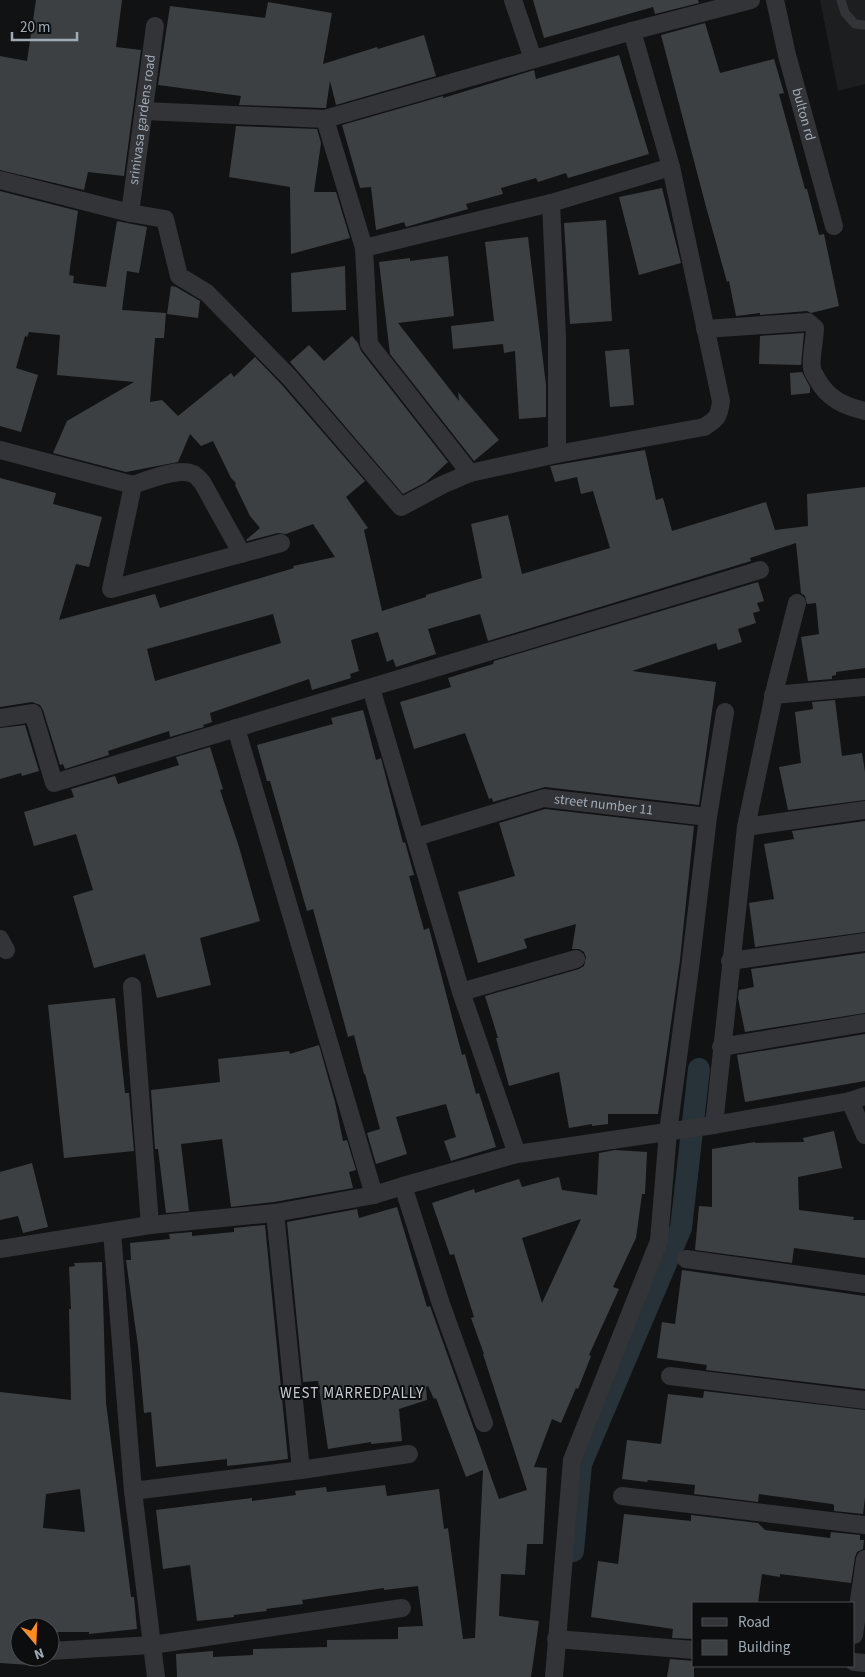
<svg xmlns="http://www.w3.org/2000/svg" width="865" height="1677" font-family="'Source Sans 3',sans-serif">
	<rect width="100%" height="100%" fill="#111213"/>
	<path fill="#1d1e20" d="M820 0H865V84L838 91Z"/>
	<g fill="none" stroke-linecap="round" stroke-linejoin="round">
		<path stroke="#273338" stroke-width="22" d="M573 1551 581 1464 681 1228 699 1069"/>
	</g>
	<path fill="#3d4043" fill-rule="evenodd" d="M36 0H122L116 47 141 50 124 176 88 172 84 190 0 170V56L27 61Z
		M533 0H698L699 3 655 14 653 7 544 38Z
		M268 2 332 13 323 64 377 47 378 49 424 35 436 76 336 105 330 81 326 108H324L239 105 241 96 158 85 170 6 265 18Z
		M705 23 720 73 774 59 784 93 779 94 805 189H807L819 235 824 234 839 306 811 313 807 311 760 315V313L736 316 729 281 727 282 705 203 661 35Z
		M619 55 649 154 568 178 566 173 538 182 536 178 501 188 503 194 466 204 468 209 406 227 404 222 376 230 371 187 360 188 342 125 443 96V98L534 70 536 79Z
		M236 126 317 129 321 143 314 192H336L350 238 291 254 290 187 229 177Z
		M662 188 681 263 639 275 619 197Z
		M0 191 78 211 69 275 74 276 73 283 106 287 117 221 147 227 139 273 127 271 122 310 166 313 164 338H155L150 402 162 400 178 416 231 373 234 377 255 357 282 385 365 481 346 497 368 528 364 530 382 611 426 597V595L482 578 471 524 508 515 522 574 610 548 593 491 581 494 577 477 555 482 550 466 645 450 656 500 663 498 672 531 766 502 775 530 808 526 807 494 865 487V668L836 672V675L832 676V679L808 681 801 637 819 634 816 603 807 604 805 596 801 593 796 543 750 558 751 561 488 641 480 614 428 629 436 654 396 667 393 659 387 662 378 632 351 640 359 671 350 674 351 678 312 690 309 679 210 713 212 722 203 725 204 727 170 737 169 731 108 751 109 755 65 769 63 764 60 765 43 710 40 705 32 702 0 707V478L56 493 53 504 102 517 89 567 76 564 59 620 155 594 160 608 294 568 293 566 335 557 313 524 286 534 278 533 247 541 246 540 260 528 250 516 235 485 236 483 231 478 213 441 201 446 190 434 178 462 126 472 53 453 67 421 134 382 57 375 60 335 29 332 27 337 25 336 16 368 38 375 21 432 0 426ZM273 614 281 643 155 681 147 649Z
		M606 220 612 321 570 324 564 223Z
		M528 237 546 385V417L519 419 515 351 504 353 503 344 453 349 451 326 494 321 485 242Z
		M448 256 454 316 398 323 459 401 458 392 499 440 474 461 390 354 379 262 410 258V261Z
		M345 266 346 310 292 312 291 273Z
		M171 286 176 287 200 301 198 318 167 314Z
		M804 333 801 365 759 364 760 336Z
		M352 336 358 343 361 351 448 462 426 482 403 494 290 362 309 345 324 361Z
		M629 349 634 405 610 407 605 351Z
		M802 372 810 387V393L791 395 790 373Z
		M758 582 764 601 757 603 760 611 753 613 756 623 738 629 742 642 718 650 716 643 632 671 716 682 699 805 545 787 493 802 492 798 489 799 465 733 414 749 400 702 451 687 448 678 493 664 494 661Z
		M835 700 842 756 862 753 865 772V800L788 810 779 767 801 763 795 712 813 709 812 702Z
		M363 710 376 760 381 758 403 843 405 842 414 875 409 876 424 930 429 928 462 1055 465 1054 476 1094 479 1093 496 1147 451 1161 444 1141 456 1137 446 1104 396 1117 407 1154 376 1164 367 1133 380 1129 365 1074H364L354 1035 348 1037 313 909 307 911 270 781H267L257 745 333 724 331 718Z
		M25 725 39 771 22 776 21 773 0 779V728Z
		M210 747 223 789 220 790 239 847 260 921 200 938 211 985 157 998 145 954 94 968 73 896 93 890 76 834 34 846 24 812 74 797 71 789 115 776 118 784 179 765 176 757Z
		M545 809 694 826 680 960 658 1114H608V1124L592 1126V1124L569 1128 559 1072 509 1086 496 1038H498L485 996 579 969 584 966 586 957 584 952 579 949H572L576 924 524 939 527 948 478 963 458 892 515 876 499 823Z
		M865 821V932L755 947 749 903 774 899 764 844 794 839 792 831Z
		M865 953V1013L745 1032 738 998 739 990 754 987 751 969Z
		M115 998 125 1093H129L134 1151 64 1158 48 1005Z
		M865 1034V1081L745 1102 737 1055Z
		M319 1045 335 1102 343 1141 347 1140 356 1170 349 1172 353 1188 274 1202 231 1207 222 1139 181 1144 189 1211 166 1213 158 1149H155L151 1090 220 1082 218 1059 289 1051 290 1054Z
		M834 1131 842 1168 798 1177 799 1210 854 1217 853 1220H865V1258L794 1248 792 1263 695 1250 699 1206 712 1207V1149L755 1142V1143L804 1142 803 1138Z
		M615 1150 647 1152 645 1194H642L636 1238 613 1287 619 1289 589 1355 591 1356 578 1389 576 1388 561 1423 552 1419 534 1467 547 1468 543 1544H527L525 1575 501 1574 499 1616 539 1621 531 1677H177L176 1654 213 1651V1657L253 1655V1649L327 1647V1640L398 1639V1627L423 1626 418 1586 384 1590V1588L302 1600 303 1604 266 1609 267 1611 234 1615V1617L197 1621 190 1565 163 1569 156 1510 252 1498V1501L296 1495 295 1491 326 1487 327 1492 385 1485 387 1496 439 1489 444 1529 448 1528 463 1639 475 1638 483 1470 466 1477 436 1398 434 1399 428 1386 426 1387 427 1400 399 1409 402 1441 371 1444V1442L328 1449 318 1381 303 1382 287 1222 357 1209 359 1218 397 1207 427 1307 430 1306 499 1499 527 1490 483 1354H484L471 1318 474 1317 454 1254 450 1255 432 1203 474 1189 475 1193 519 1179 522 1187 559 1177 562 1190 597 1195 599 1153ZM581 1219 542 1303 522 1238Z
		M32 1163 48 1227 23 1233 18 1216 0 1220V1172Z
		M265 1225 288 1459 227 1466V1459L156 1467 151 1412 144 1413 138 1346 126 1260H131L130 1243 170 1239 169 1234 192 1232V1236L234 1232V1228Z
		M102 1262 106 1403 126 1558 131 1597H134L137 1629 89 1634V1632H50V1627H20V1657H29V1665L0 1663V1392L71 1400 69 1309H71L69 1267 75 1266 74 1263ZM80 1489 85 1532 43 1528 46 1494Z
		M682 1270 865 1296V1389L706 1370 707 1365 657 1358 662 1322 675 1324Z
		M704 1391 865 1410V1497L863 1514 834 1511V1505L832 1504 759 1494 758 1502 694 1494 695 1485 648 1480 647 1482 622 1479 627 1440 661 1444 668 1394 703 1398Z
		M624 1514 691 1521V1515L758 1523 765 1530 830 1538 831 1532 860 1535V1540H864L863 1549 857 1552 855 1557 851 1583 780 1574V1577L762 1574 758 1603H694V1639L672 1638 673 1629 591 1617 598 1561 618 1564Z
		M670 1659 694 1661V1677H667Z"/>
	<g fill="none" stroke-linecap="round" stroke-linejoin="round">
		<path stroke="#323438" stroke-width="9" d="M841 0 845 13 855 24 865 25"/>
		<g stroke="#323438" stroke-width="18">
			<path d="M513 0 533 59"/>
			<path id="s1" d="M775 0 787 55 834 226"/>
			<path d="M144 111 325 119"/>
			<path d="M0 180 130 213 165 219 179 276 207 293 290 378 401 507 442 485 470 473 557 454 704 427C717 419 719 417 721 401L671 167 632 31"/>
			<path d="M551 203 557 337V454"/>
			<path id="s2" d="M130 213 155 26"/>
			<path d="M364 248 551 203 671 167"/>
			<path d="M705 329 808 322 815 328C815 339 810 360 812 368 812 372 816 376 817 379 828 399 844 406 865 411"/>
			<path d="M0 450 133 485 111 589 281 543"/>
			<path d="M470 473 369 344 364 248 325 119 632 31 751 0"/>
			<path d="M133 485C147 480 179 467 193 474 196 475 200 480 202 482L242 554"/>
			<path d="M371 688 461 992 517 1154"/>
			<path d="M773 695 865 687"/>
			<path d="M0 718 33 713 54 783 760 570"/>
			<path d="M236 728 374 1195"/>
			<path d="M746 827 865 810"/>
			<path id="s3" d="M416 837 544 798 708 817"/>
			<path d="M0 939 6 950"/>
			<path d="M730 961 865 942"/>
			<path d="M132 986 150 1225"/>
			<path d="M461 992 576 959"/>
			<path d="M721 1047 865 1023"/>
			<path d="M850 1101 865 1135"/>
			<path d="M714 1125 746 827 776 685 797 603"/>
			<path d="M403 1186 441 1304 484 1423"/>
			<path d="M112 1232 133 1491 301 1470 275 1213"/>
			<path d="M0 1249 150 1225 275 1213 374 1195 403 1186 517 1154 714 1125 850 1101 865 1096"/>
			<path d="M686 1259 865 1284"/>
			<path d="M670 1376 865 1400"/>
			<path d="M301 1470 409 1454"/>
			<path d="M133 1491 156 1677"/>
			<path d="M622 1496 865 1525"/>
			<path d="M854 1635 865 1559"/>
			<path d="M556 1639 694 1650"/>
			<path d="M50 1651 152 1645 402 1608"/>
			<path d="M854 1662 865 1663"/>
			<path d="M554 1677 572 1460 659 1241 668 1132 690 968 708 817 725 712"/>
		</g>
	</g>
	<g text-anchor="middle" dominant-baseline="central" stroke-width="4" stroke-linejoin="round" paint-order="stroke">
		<g font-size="14" fill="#a1abb5" stroke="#0c0d0e">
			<text stroke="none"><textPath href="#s1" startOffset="118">bulton rd</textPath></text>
			<text stroke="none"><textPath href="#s2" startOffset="94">srinivasa gardens road</textPath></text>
			<text stroke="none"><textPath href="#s3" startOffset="194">street number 11</textPath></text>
		</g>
		<g font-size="15" letter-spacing="1" fill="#c3c9d1" stroke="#0c0d0e">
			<text x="352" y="1393">WEST MARREDPALLY</text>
		</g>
	</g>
	<rect x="692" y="1602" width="162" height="65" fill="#0c0d0e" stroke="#484c51"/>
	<rect x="702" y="1618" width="25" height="8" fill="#323438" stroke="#484c51"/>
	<text x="738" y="1627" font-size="15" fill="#a1abb5">Road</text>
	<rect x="702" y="1640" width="25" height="15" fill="#3d4043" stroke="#484c51"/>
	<text x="738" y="1652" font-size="15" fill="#a1abb5">Building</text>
	<g transform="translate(35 1642) rotate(161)"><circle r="24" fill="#0c0d0e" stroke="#484c51"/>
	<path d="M0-4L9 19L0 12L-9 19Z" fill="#ff8a1e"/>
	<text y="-8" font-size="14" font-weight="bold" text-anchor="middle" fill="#a1abb5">N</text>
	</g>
	<path d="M12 32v8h65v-8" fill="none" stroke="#a1abb5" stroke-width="2.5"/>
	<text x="20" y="32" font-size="15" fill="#a1abb5" stroke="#0c0d0e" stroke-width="4" paint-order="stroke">20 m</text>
</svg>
